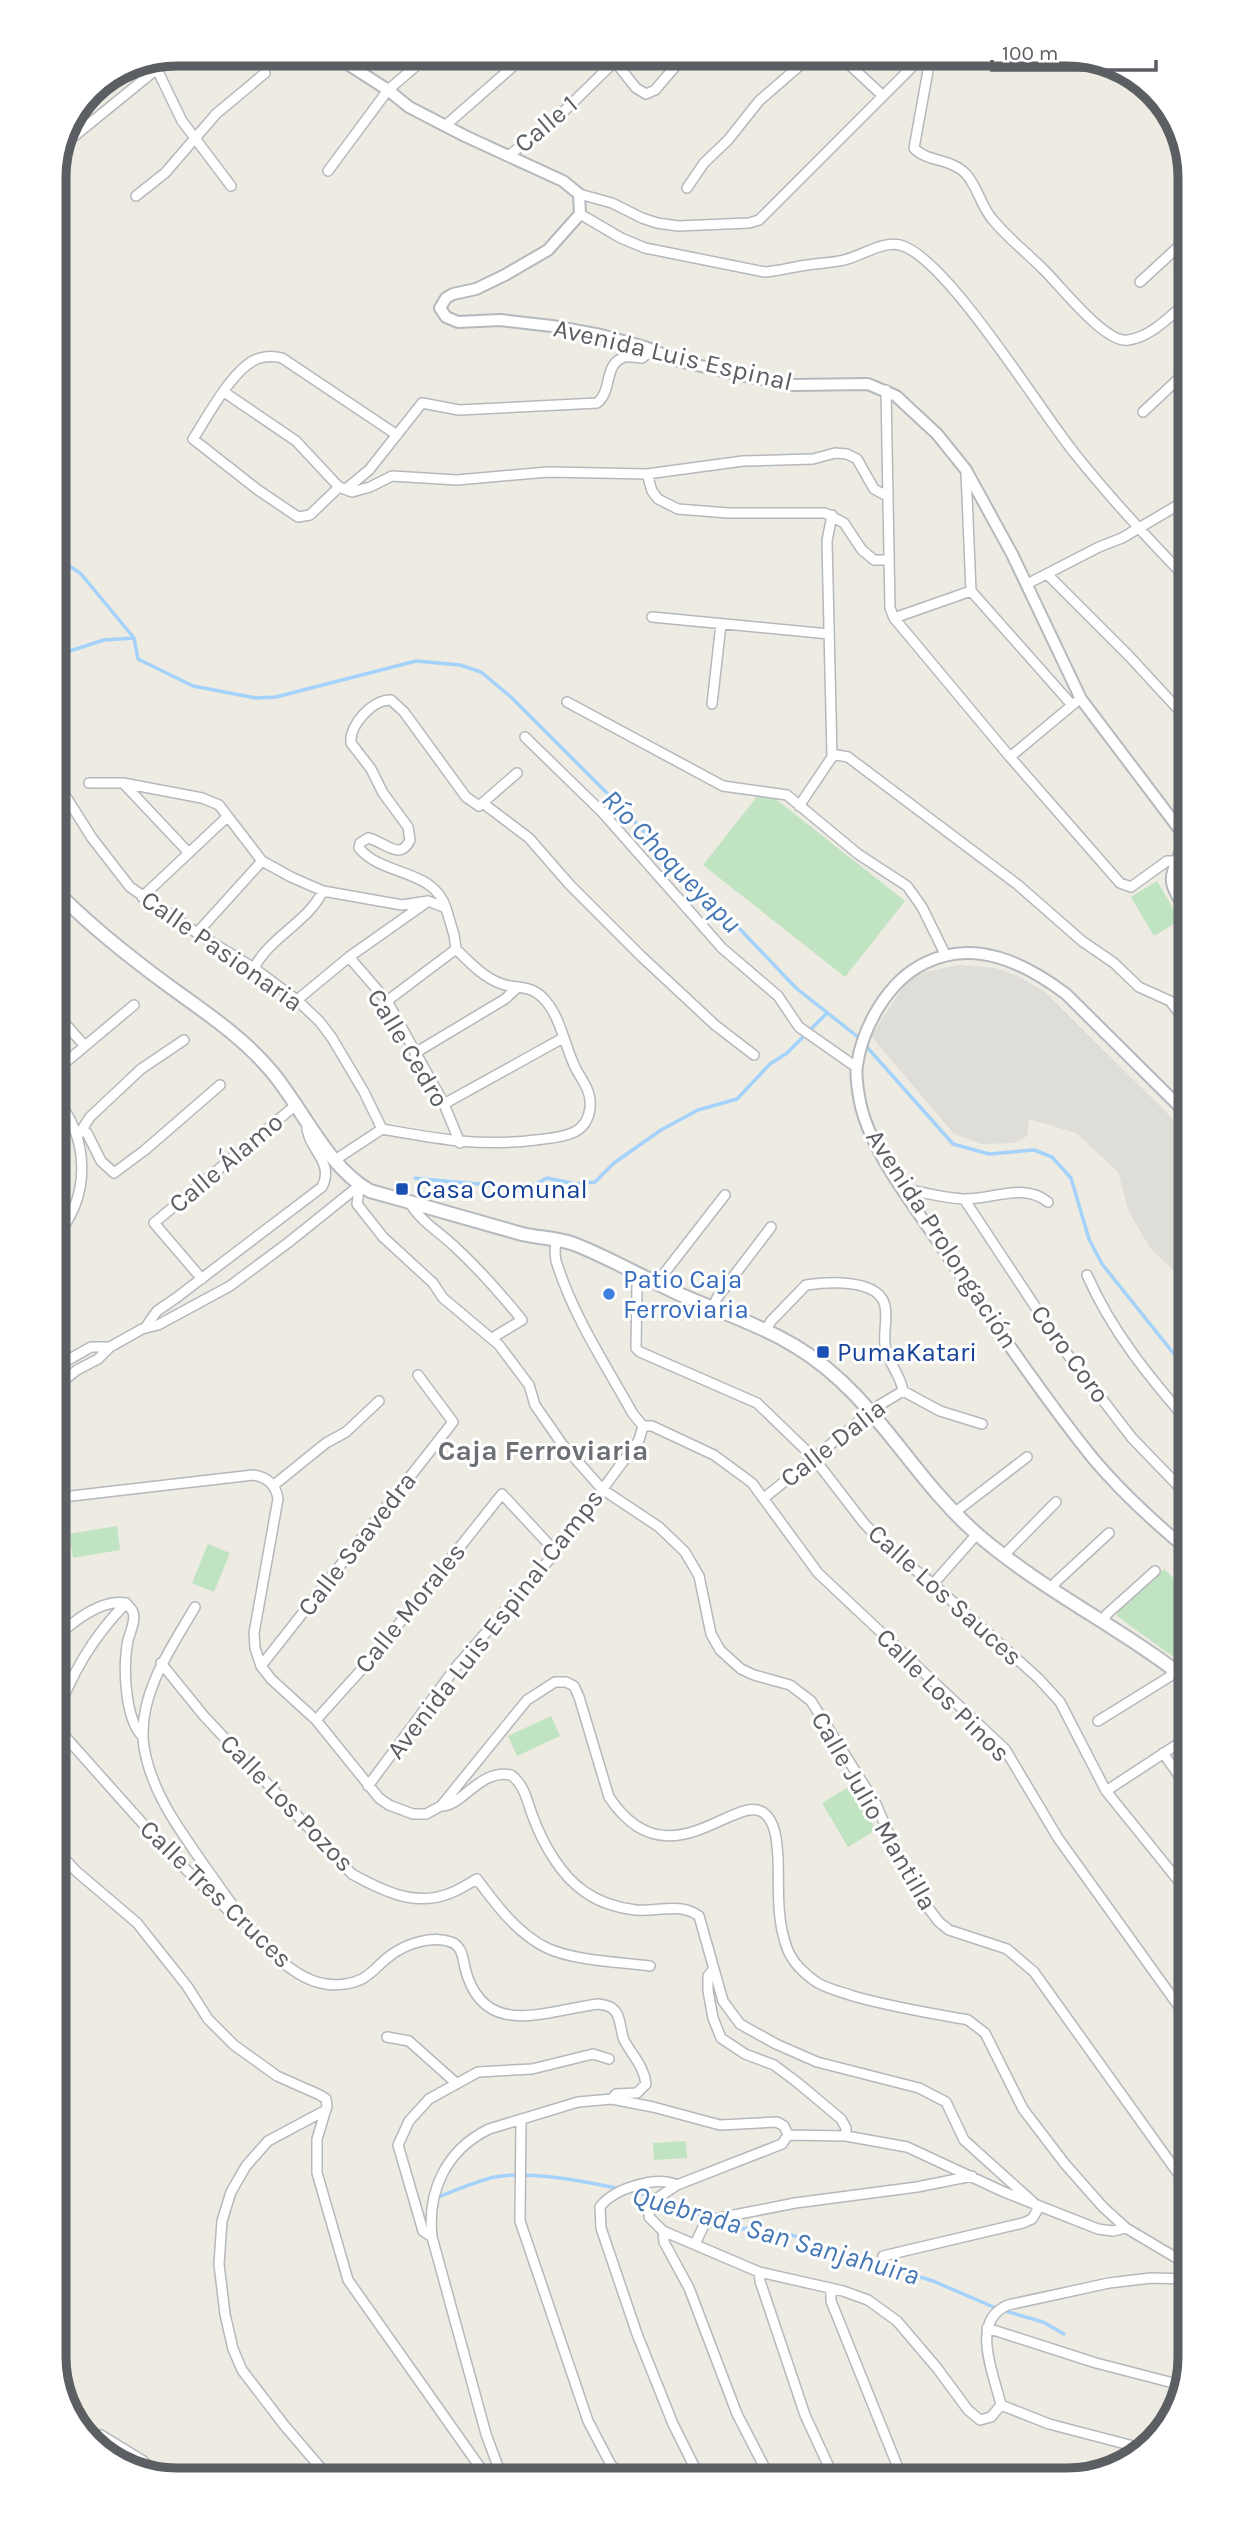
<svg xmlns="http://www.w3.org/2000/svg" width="1244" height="2534" font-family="Karla,sans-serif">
	<rect width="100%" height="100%" fill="#edebe2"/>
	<path fill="#deddd7" d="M959 965 995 968 1018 976 1045 992 1190 1136V1287L1150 1248 1129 1212 1118 1172 1076 1133 1029 1119 1027 1136 1013 1143 981 1144 954 1134 871 1036 911 975Z"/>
	<path fill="#c0e4c1" d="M763 789 905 901 845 977 703 865Z
		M1157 881 1180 920 1154 936 1131 897Z
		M117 1526 120 1550 73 1558 69 1534Z
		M208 1544 230 1553 214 1592 192 1583Z
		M1164 1569 1190 1594V1669L1117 1616V1611Z
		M551 1716 560 1736 517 1756 508 1736Z
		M850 1786 876 1830 848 1847 822 1803Z
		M686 2141 687 2158 654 2160 653 2143Z"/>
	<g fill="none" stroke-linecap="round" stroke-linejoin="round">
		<path stroke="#a4d2fb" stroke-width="3.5" d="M54 555 81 574 134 638 138 659 193 686 256 698 276 697 416 661 460 665 481 672 512 698 624 810 683 874 738 927 796 988 858 1037 953 1144 989 1154 1034 1150 1052 1157 1071 1178 1089 1239 1102 1264 1190 1374
			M54 656 104 640 134 638
			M415 1178C450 1183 488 1182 521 1192L547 1178 576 1184 595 1182 614 1163 661 1130 698 1110 737 1099 770 1064 787 1053 827 1013
			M628 2191C657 2196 685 2205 709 2220
			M438 2197C457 2190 476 2181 495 2177 528 2170 587 2182 621 2189
			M717 2222 742 2229 760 2227 802 2238 813 2251 856 2257 933 2281 998 2309 1043 2322 1064 2334"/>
		<defs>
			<path id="minor" d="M609 54 636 88 646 94 655 90 686 54
				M838 54 882 95
				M931 54 914 148C926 162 951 158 966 174 978 187 981 207 993 220 1008 238 1027 253 1043 269 1059 284 1105 344 1128 340 1152 337 1172 314 1190 299
				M152 59 182 121 231 186
				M446 125 527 54
				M67 142 174 55
				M508 156 554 121 615 61
				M328 171 388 90 430 54
				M687 188 704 163 728 140 759 101 813 54
				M579 194 612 203 642 218 657 223 678 226 749 223 759 220 913 66 920 63 929 64
				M136 196 165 173 216 114 265 73
				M580 214 621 238 645 248 765 272C780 271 792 267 807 265 819 263 832 263 844 260 862 256 881 241 900 245 946 256 1042 414 1076 455 1112 500 1150 541 1190 582
				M1140 282 1190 236
				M886 390 890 608 894 618 1010 757 1120 883 1131 887 1167 861H1177
				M224 392 296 441 339 487 352 492 370 487 392 476 457 480 548 472 647 474 743 461 813 459 835 453 847 454 857 459 874 489 887 496
				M1143 412 1190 368
				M966 472 971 591 1072 705
				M1190 472 1185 465 1190 460
				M647 474 652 491 658 499 678 509 728 513H825L844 523 862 550 874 560H888
				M339 487 310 515 298 517 258 490 193 439C207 418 234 365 260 358 267 356 274 356 282 358L397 435
				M346 489 369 470 422 403 459 410 597 403C613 391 603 363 625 357 631 356 637 358 642 358L652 350
				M832 515 827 541 832 757
				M1047 574 1129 656 1190 722
				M1027 584 1099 547 1122 538 1190 498
				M652 617 829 634
				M894 618 971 591
				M567 702 723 786 787 795 858 854 907 886 922 907 946 956
				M712 704 721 624
				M525 737 602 812 722 948 778 996 799 1027 856 1067
				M1010 757 1076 702
				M54 778 92 838 130 887 197 933 254 968 297 1000 320 1022 332 1038 364 1092 382 1129
				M89 783H123L202 798 219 805 262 861 291 877 323 891 402 905 428 901 446 908 454 935 456 949C469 962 484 978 502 984 516 989 530 985 542 997 561 1015 564 1046 576 1069 583 1082 592 1092 590 1108 587 1137 559 1137 536 1140 478 1147 439 1139 382 1129
				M123 783 189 853
				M484 804 529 838 570 885 641 956 715 1025 754 1055
				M799 806 832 757 837 755 848 757 1018 885 1082 941 1114 963 1139 987 1170 1001 1190 1027
				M142 897 227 817
				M446 908C433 868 383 877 359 848L360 843 368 838C384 841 400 862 410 840L408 827 383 793 371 769 351 743C349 725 373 699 391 700L404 712 466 797 479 806 517 773
				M197 933 262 861
				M349 957 387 1001 444 1104 460 1143
				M254 968C271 936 307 923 323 891
				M297 1000 349 957 427 902
				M387 1001 456 949
				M54 1011 84 1045
				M415 1053 505 999 518 987
				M54 1072 134 1005
				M444 1104 563 1038
				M83 1130 87 1133 101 1161 114 1173 145 1150 220 1085
				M79 1134 90 1117 141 1069 184 1040
				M335 1160 382 1129
				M360 1185 357 1204 383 1237 433 1283 443 1298 499 1345 529 1385 535 1405 562 1444 602 1489 659 1527 685 1552 699 1576 711 1634 720 1650 741 1669 754 1675 790 1685 811 1701 876 1804 897 1853 922 1900 939 1922 949 1930 1007 1949 1034 1972 1190 2190
				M903 1189C923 1192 943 1198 963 1199 993 1200 1022 1182 1048 1202
				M964 1199 1062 1347 1132 1438 1190 1498
				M409 1201C420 1222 439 1231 455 1247 479 1269 501 1294 522 1320L492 1338
				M54 1239C92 1196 90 1139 54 1095
				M556 1240C555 1250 554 1258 558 1267 575 1319 607 1367 633 1414L643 1426
				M1087 1275C1112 1332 1150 1378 1190 1424
				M640 1276 637 1286 636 1348 640 1352 757 1403 813 1457 863 1522 884 1545 933 1584 1038 1678 1060 1702 1106 1791 1190 1895
				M202 1279 154 1223 297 1104
				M659 1284 662 1276 725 1195
				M713 1307 717 1298 771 1227
				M145 1328 157 1311 176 1298 322 1187C336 1161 304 1147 307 1122
				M766 1330 771 1321 806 1285C827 1282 879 1278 885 1306 888 1321 882 1336 886 1350 890 1365 901 1376 903 1391L940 1411 982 1424
				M54 1368 91 1347H110
				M54 1388 77 1370 98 1359 110 1347 142 1329 158 1325 230 1286 289 1242 360 1185
				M643 1426H652L714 1455 752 1483 818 1573 1005 1749 1058 1838 1190 2022
				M274 1485 326 1443 346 1432 379 1401
				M54 1498 253 1475C267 1477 276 1485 278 1499L254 1633 255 1648 261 1666 271 1679 316 1720 379 1798 389 1805 413 1814H426L441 1806 527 1700 555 1682H566L574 1686 579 1697 609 1797C668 1886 736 1791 764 1813 776 1822 777 1843 778 1858 779 1887 776 1919 787 1948 792 1962 805 1975 818 1983 828 1989 842 1992 853 1996 891 2007 930 2013 968 2020L985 2033 1023 2109 1065 2164 1103 2207 1126 2228 1190 2266
				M764 1498 878 1406 903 1391
				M954 1513 1027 1457
				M1003 1556 1056 1502
				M933 1584 977 1534
				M1051 1590 1056 1582 1109 1533
				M195 1607C172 1647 141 1689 143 1738 144 1755 150 1773 157 1789 169 1816 187 1840 204 1865 231 1902 277 1978 326 1984 337 1986 352 1984 362 1979 373 1973 381 1962 391 1955 406 1944 432 1935 451 1942 462 1946 463 1958 465 1968 483 2040 545 2011 598 2004 603 2005 609 2005 613 2009 621 2015 620 2030 624 2040 632 2055 644 2066 646 2084L637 2093 616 2094 612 2099
				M1102 1622 1107 1614 1155 1571
				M54 1640C71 1623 100 1599 126 1603 128 1606 132 1609 133 1612 136 1621 130 1632 128 1640 123 1665 124 1718 143 1737
				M161 1663 204 1716 352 1874C381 1890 414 1907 448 1894 458 1891 468 1884 477 1879 496 1905 518 1934 547 1948 575 1961 620 1962 650 1966
				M261 1666 453 1422 418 1375
				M54 1720C72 1674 91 1639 126 1603
				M316 1720 371 1659 502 1494 556 1552
				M1098 1721 1169 1677 1175 1670
				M54 1724 169 1853 228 1910 239 1916
				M1163 1753 1190 1791
				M368 1786 456 1667 556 1552 639 1440 643 1426
				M1106 1791 1190 1736
				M441 1806C462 1807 480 1768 511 1775 525 1785 527 1802 533 1817 543 1844 561 1876 585 1892 599 1902 619 1908 636 1910 657 1912 681 1902 699 1916L723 2001 740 2024 776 2044 817 2062 919 2088 946 2102 964 2140 1034 2203 1038 2209 1032 2219 1023 2223 883 2256
				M54 1847 76 1871 137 1923 187 1986 208 2019 234 2045 277 2076 320 2095 326 2099 327 2106 317 2139V2173L348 2280 489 2480
				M713 1970 708 1976V1991L713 2018 721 2038 745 2054 774 2065 798 2083 841 2119 846 2128V2136
				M387 2037 409 2041 456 2083
				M326 2110 268 2141 246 2166 231 2192 222 2221 219 2264 225 2314 233 2349 242 2370 284 2425 331 2480
				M521 2119 520 2221 588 2421 611 2465 629 2480
				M788 2135 846 2136 907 2147 1004 2192 1098 2229 1113 2231 1126 2228
				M677 2185C656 2175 613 2189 600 2207L601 2228 637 2334 673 2424 701 2480
				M663 2231 664 2242 689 2288 737 2414 771 2480
				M432 2237 423 2231 398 2145 409 2121 429 2099 478 2072 532 2069 593 2054 609 2059
				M695 2244 704 2225 714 2219 795 2203 917 2187 972 2176
				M759 2272 760 2281 805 2415 835 2480
				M831 2288V2301L903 2480
				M987 2328 1096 2363 1181 2385
				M1001 2405 1049 2424 1141 2448
				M92 2440 96 2435H101L142 2460 159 2475
				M1001 2478 1005 2480
				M503 2480 486 2434 432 2237C427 2191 446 2150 489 2129L578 2102 612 2099 653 2107 720 2125 777 2122 784 2126 788 2135 782 2144 677 2185 650 2203 649 2217 663 2231 759 2272 843 2291 868 2300 897 2321 937 2368 968 2410 980 2420 991 2417 1001 2405C994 2374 969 2321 1008 2305L1109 2283 1151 2278 1190 2279"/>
			<path id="tertiary" d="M332 54 388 90 409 107 465 136 563 181 579 194 580 214 548 250 505 275 476 289 453 294 446 298 440 308 446 317 458 322 500 320 552 326 601 335 645 347 679 361 749 377 794 385 868 384 896 396 937 434 966 470 1012 554 1081 699 1186 838C1171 879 1162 877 1190 915
				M1190 1552C1155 1523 1120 1491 1091 1456 1036 1387 987 1313 937 1240 910 1200 870 1150 860 1102 858 1091 855 1076 857 1065 863 1026 888 981 925 963 976 938 1026 964 1066 994L1190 1117"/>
			<path id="secondary" d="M54 889C90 926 128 956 169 986 206 1013 243 1037 272 1072 303 1109 327 1167 370 1191 421 1205 472 1220 522 1234 539 1238 558 1238 574 1244 610 1258 644 1278 679 1294 718 1311 758 1324 795 1346 875 1394 909 1475 977 1534 1043 1591 1122 1628 1190 1682"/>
		</defs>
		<use href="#minor" stroke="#b5b8bc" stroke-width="12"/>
		<use href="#tertiary" stroke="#b5b8bc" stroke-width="14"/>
		<use href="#secondary" stroke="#b6b9be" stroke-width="16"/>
		<use href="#minor" stroke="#fff" stroke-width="9"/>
		<use href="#tertiary" stroke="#fff" stroke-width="10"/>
		<use href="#secondary" stroke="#fff" stroke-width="12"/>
	</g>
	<g fill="#1a4fb4" stroke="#fff" stroke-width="2.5">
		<rect x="395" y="1182" width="14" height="14" rx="3.5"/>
		<rect x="816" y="1345" width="14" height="14" rx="3.5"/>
	</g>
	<circle fill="#3f7fe0" stroke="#fff" stroke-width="2.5" cx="609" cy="1294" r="7"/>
	<g text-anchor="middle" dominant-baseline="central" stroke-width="6" stroke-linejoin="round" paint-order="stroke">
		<g font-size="26" fill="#5b5e63" stroke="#fff">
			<text transform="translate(546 124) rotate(-40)">Calle 1</text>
			<text transform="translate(673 355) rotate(13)">Avenida Luis Espinal</text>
			<text transform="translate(222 951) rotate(35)">Calle Pasionaria</text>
			<text transform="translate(408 1048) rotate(59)">Calle Cedro</text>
			<text transform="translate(226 1163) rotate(-40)">Calle Álamo</text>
			<text transform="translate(942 1239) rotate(57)">Avenida Prolongación</text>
			<text transform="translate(1070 1354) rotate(54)">Coro Coro</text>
			<text transform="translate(833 1443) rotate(-38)">Calle Dalia</text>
			<text transform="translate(357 1544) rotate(-52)">Calle Saavedra</text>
			<text transform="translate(945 1595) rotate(42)">Calle Los Sauces</text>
			<text transform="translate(410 1608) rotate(-51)">Calle Morales</text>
			<text transform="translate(495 1624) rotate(-52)">Avenida Luis Espinal Camps</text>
			<text transform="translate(943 1695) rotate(45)">Calle Los Pinos</text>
			<text transform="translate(287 1803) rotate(46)">Calle Los Pozos</text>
			<text transform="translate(874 1811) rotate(60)">Calle Julio Mantilla</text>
			<text transform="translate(216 1894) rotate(44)">Calle Tres Cruces</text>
		</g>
		<g font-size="26" fill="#164399" stroke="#fff" text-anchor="start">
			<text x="416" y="1189">Casa Comunal</text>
			<text x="837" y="1352">PumaKatari</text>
		</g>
		<g font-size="26" fill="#366cbe" stroke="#fff" text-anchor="start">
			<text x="623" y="1279">Patio Caja<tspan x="623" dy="30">Ferroviaria</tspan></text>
		</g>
		<g font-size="28" font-style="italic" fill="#4577b4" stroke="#fff">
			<text transform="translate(672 861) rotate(46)">Río Choqueyapu</text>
			<text transform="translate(776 2235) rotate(16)">Quebrada San Sanjahuira</text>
		</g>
		<g font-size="28" font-weight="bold" fill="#6c7075" stroke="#fff">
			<text x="543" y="1450">Caja Ferroviaria</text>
		</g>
	</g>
	<path d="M0 0H1244V2534H0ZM177 66H1067A111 111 0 0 1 1178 177V2357A111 111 0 0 1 1067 2468H177A111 111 0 0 1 66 2357V177A111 111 0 0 1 177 66Z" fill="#fff" fill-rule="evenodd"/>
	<path fill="none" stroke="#5b5e63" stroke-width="9" d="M177 66H1067A111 111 0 0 1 1178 177V2357A111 111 0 0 1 1067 2468H177A111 111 0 0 1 66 2357V177A111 111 0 0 1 177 66Z"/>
	<path d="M992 60v10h164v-10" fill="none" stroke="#5b5e63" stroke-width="3.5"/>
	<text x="1002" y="60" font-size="21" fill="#5b5e63" stroke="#ffffff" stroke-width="5" paint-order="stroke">100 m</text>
</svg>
